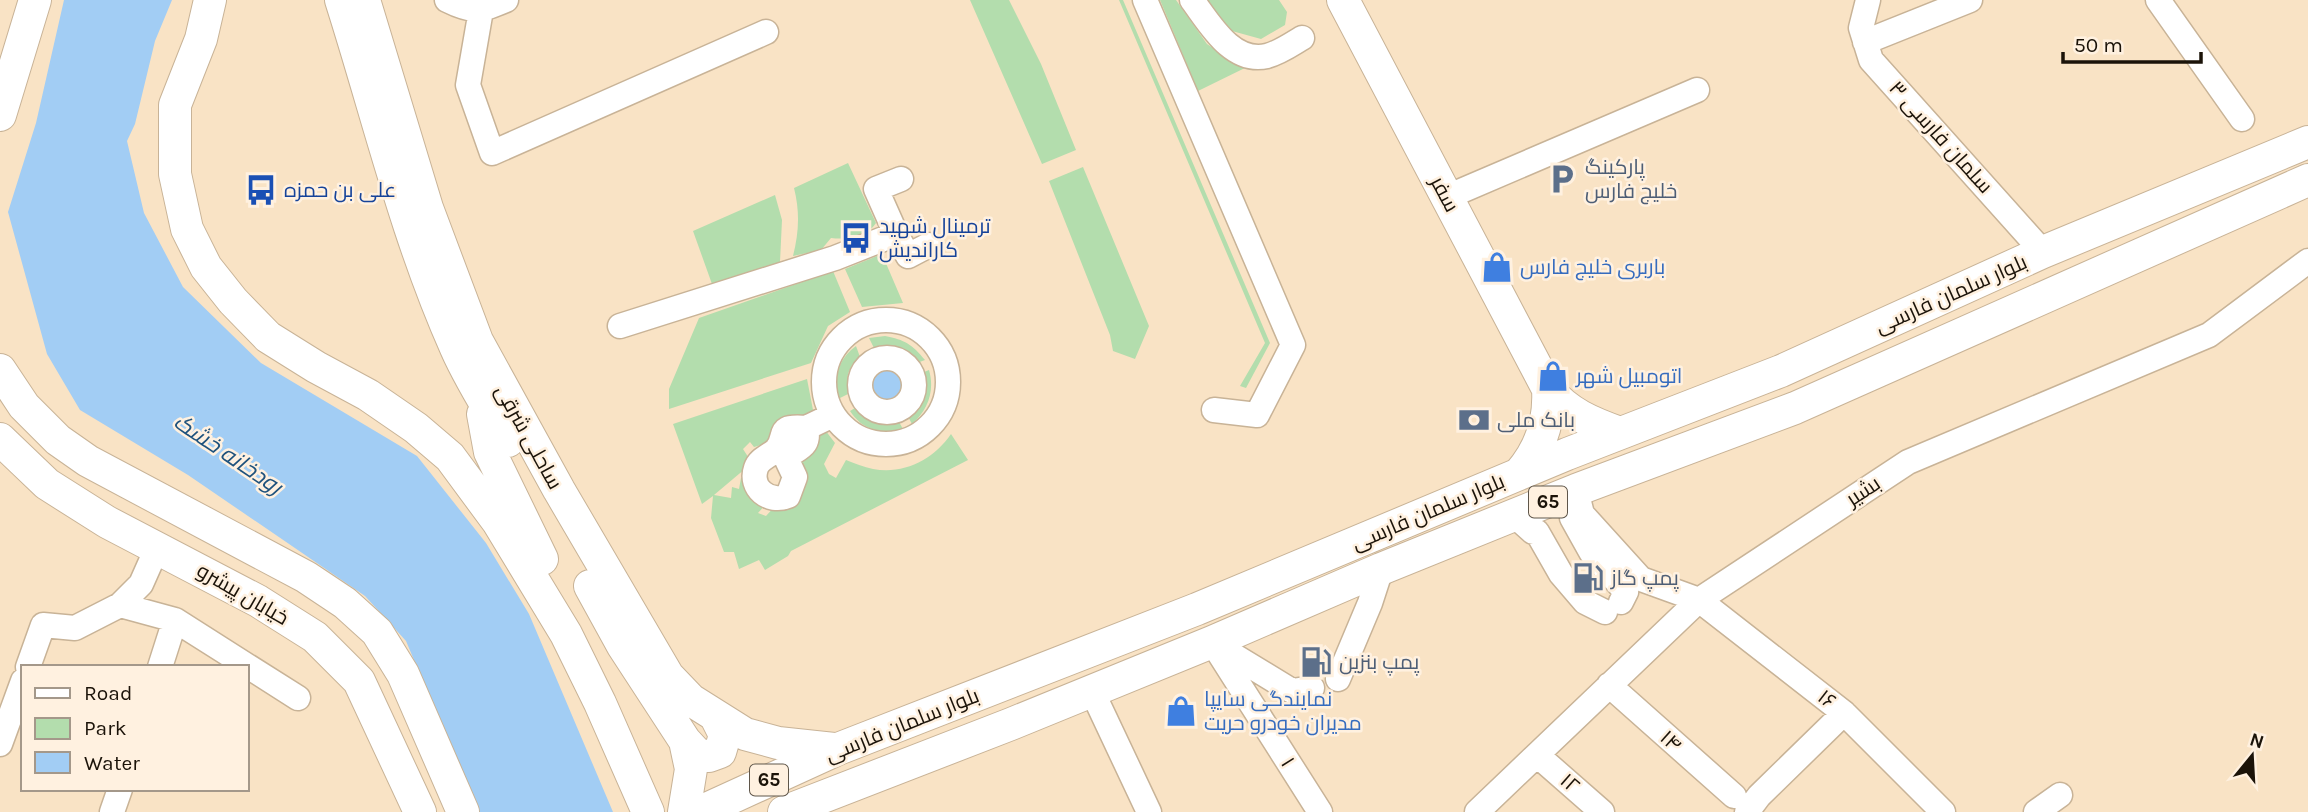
<svg xmlns="http://www.w3.org/2000/svg" width="2308" height="812" font-family="Karla,Cairo,sans-serif">
	<rect width="100%" height="100%" fill="#f9e3c5"/>
	<path fill="#b3ddad" d="M970 0H1009L1041 64 1076 150 1042 164Z
		M1119 0H1123L1270 343 1246 388 1240 386 1265 343Z
		M1160 0H1176L1207 44 1228 58 1251 65 1198 91Z
		M1206 0H1279L1287 12 1285 25 1261 39 1232 31Z
		M848 163 876 223C867 237 848 240 831 238L821 250 793 256C799 232 800 212 794 188Z
		M1083 167 1149 326 1135 359 1113 351 1110 335 1049 181Z
		M775 195 782 220 780 262 712 284 693 231Z
		M882 254 903 303 862 307 845 269Z
		M833 271 850 312 828 326 811 363 669 409V389L699 318Z
		M885 336C905 340 912 344 925 360L914 364 898 352 874 348 869 338Z
		M856 346 860 357C847 368 846 377 848 394L838 399C835 376 837 360 856 346Z
		M929 370C935 391 928 410 912 424L906 413C916 400 920 391 917 375Z
		M807 379 814 415 764 451 761 445 754 447 750 442 743 449 752 463 714 495 731 498 732 487 739 489 741 478H750L767 503 758 513 766 516 777 504 793 462 822 426 835 443 824 464 829 474 836 478 846 460C854 463 864 467 873 469 904 475 934 459 951 434L968 460 791 551 788 556 765 570 759 560 739 569 734 552H724L711 518 713 496 702 504 673 424Z
		M860 405C867 421 883 421 898 420L904 431C881 433 864 432 850 411Z"/>
	<path fill="#a2cdf4" d="M64 0H172L155 41 135 124 127 141 144 213 183 287 261 363 417 456 486 543 529 614 613 812H478L406 641 365 596 188 475 80 410 47 354 8 212 36 123Z
		M867 385a19 19 0 1 1 38 0a19 19 0 1 1-38 0Z"/>
	<g fill="none" stroke-linecap="round" stroke-linejoin="round">
		<defs>
			<path id="minor" d="M447 0C473 13 480 11 506 0
				M1145 0 1293 345 1257 415 1214 410
				M1192 0C1210 24 1232 64 1267 56 1279 53 1292 44 1302 38
				M1868 0 1861 28 1871 60 2043 252
				M2158 0 2242 119
				M481 10 468 85 492 153 766 32
				M1865 42 1970 0
				M1447 197 1697 90
				M896 234 876 189 901 179
				M824 382a62 62 0 1 1 124 0a62 62 0 1 1-124 0Z
				M620 326 835 258 896 234 908 256 929 245
				M860 385a27 27 0 1 1 54 0a27 27 0 1 1-54 0Z
				M806 428C773 425 789 436 776 450 769 456 759 459 756 468 749 488 769 504 788 496L795 477 787 460 789 455C801 447 810 445 806 428L831 416
				M1576 490 1582 514 1641 579 1699 600 1844 713 1943 812
				M1514 515 1533 532H1537L1561 574 1585 602 1605 612
				M1572 518 1591 552 1626 592 1621 602
				M120 605 141 584 153 557
				M1212 642 1320 812
				M1218 646 1292 691 1312 688
				M28 667 43 625 75 628 120 605 175 620 298 698
				M160 667 175 620
				M1338 679 1370 603 1381 569
				M1609 685 1734 796
				M1092 691 1149 812
				M0 744 23 681
				M1537 755 1602 812
				M112 812 120 789
				M1477 812 1699 600 1908 462 2209 335 2308 261
				M1747 812 1759 796 1844 713
				M2036 812 2060 795"/>
			<path id="major" d="M210 0 201 39 175 105V174L187 229 206 267 233 301 268 337 316 367 368 395 416 428 450 457 498 522 566 634 600 703 648 812
				M341 0C378 116 406 236 456 348 470 380 490 411 508 441
				M364 0 427 208 477 341 559 490 668 676 691 700 745 734 778 743 834 749
				M1343 0 1548 389C1567 413 1592 423 1620 433
				M0 115 35 0
				M0 370 24 406 58 440 88 461 306 577 345 603 377 632 403 674 463 812
				M483 414 490 452 542 559
				M0 439 47 484 107 522 258 601 315 637 359 681 420 812
				M1519 474C1540 450 1550 421 1548 389
				M590 586 623 646 685 741 691 769 684 812
				M685 741 698 755 709 756 720 752 725 735 716 717
				M700 812 838 749 1197 609 1567 454 1781 371 2043 252 2308 142
				M784 812 1011 724 1212 642 1381 569 1576 490 1795 408 2308 180"/>
		</defs>
		<use href="#minor" stroke="#c8b397" stroke-width="27"/>
		<use href="#major" stroke="#c8b397" stroke-width="34"/>
		<use href="#minor" stroke="#fff" stroke-width="24"/>
		<use href="#major" stroke="#fff" stroke-width="32"/>
	</g>
	<defs>
		<symbol id="parking-bare" viewBox="-9 -9 18 18"><path d="M-3.5-5.5H1a3.5 3.5 0 0 1 0 7H-1V5.5H-3.5ZM-1-3.4V-.6H.8a1.4 1.4 0 0 0 0-2.8Z" fill="#5c6f8a" stroke="#fff1e0" stroke-width="2.5" paint-order="stroke"/></symbol>
		<symbol id="bus-bare" viewBox="-9 -9 18 18"><path d="M-5-6H5V4H4V6H2V4H-2V6H-4V4H-5ZM-3.5-4V0h7V-4ZM-3.5 1.2v1.5H-2V1.2ZM2 1.2v1.5H3.5V1.2Z" fill="#1a4fb4" stroke="#fff1e0" stroke-width="2.5" paint-order="stroke"/></symbol>
		<symbol id="shop-bare" viewBox="-9 -9 18 18"><path d="M-5-2.5h2.3a2.7 3.5 0 0 1 5.4 0H5L5.5 6h-11ZM-1.5-2.5h3a1.5 2.3 0 0 0-3 0Z" fill="#3f7fe0" stroke="#fff1e0" stroke-width="2.5" paint-order="stroke"/></symbol>
		<symbol id="bank-bare" viewBox="-9 -9 18 18"><path d="M-6-4H6V4H-6ZM0-2.3a2.3 2.3 0 1 0 0 4.6a2.3 2.3 0 1 0 0-4.6Z" fill="#5c6f8a" stroke="#fff1e0" stroke-width="2.5" paint-order="stroke"/></symbol>
		<symbol id="fuel-bare" viewBox="-9 -9 18 18"><path d="M-5.5-6h7V0h2V4h1.3V-2.5L3-4.5l.8-.8L6-3V5H2.5V1h-1V6h-7ZM-4.2-4.7v3.2H.2V-4.7Z" fill="#5c6f8a" stroke="#fff1e0" stroke-width="2.5" paint-order="stroke"/></symbol>
	</defs>
	<g fill-rule="evenodd">
		<use href="#parking-bare" x="1540" y="157" width="44" height="44"/>
		<use href="#bus-bare" x="239" y="168" width="44" height="44"/>
		<use href="#bus-bare" x="834" y="216" width="44" height="44"/>
		<use href="#shop-bare" x="1475" y="245" width="44" height="44"/>
		<use href="#shop-bare" x="1531" y="354" width="44" height="44"/>
		<use href="#bank-bare" x="1452" y="398" width="44" height="44"/>
		<use href="#fuel-bare" x="1566" y="556" width="44" height="44"/>
		<use href="#fuel-bare" x="1294" y="640" width="44" height="44"/>
		<use href="#shop-bare" x="1159" y="689" width="44" height="44"/>
	</g>
	<g text-anchor="middle" dominant-baseline="central" stroke-width="5" stroke-linejoin="round" paint-order="stroke">
		<g fill="#fff1e0" stroke="#5f564a" stroke-width="2">
			<rect x="1529" y="486.5" width="38" height="31" rx="5"/>
			<rect x="750" y="764.5" width="38" height="31" rx="5"/>
		</g>
		<g font-size="19" font-weight="bold" fill="#1b1309">
			<text x="1548" y="502">65</text>
			<text x="769" y="780">65</text>
		</g>
		<g font-size="21" fill="#1b1309" stroke="#fff1e0">
			<text transform="translate(1941 137) rotate(48)">۳ سلمان فارسی</text>
			<text transform="translate(1445 194) rotate(62)">سفر</text>
			<text transform="translate(1951 294) rotate(-24)">بلوار سلمان فارسی</text>
			<text transform="translate(529 437) rotate(61)">ساحلی شرقی</text>
			<text transform="translate(1863 491) rotate(-33)">بشیر</text>
			<text transform="translate(1428 512) rotate(-23)">بلوار سلمان فارسی</text>
			<text transform="translate(243 594) rotate(30)">خیابان پیشرو</text>
			<text transform="translate(1827 699) rotate(38)">۱۶</text>
			<text transform="translate(902 725) rotate(-22)">بلوار سلمان فارسی</text>
			<text transform="translate(1671 741) rotate(42)">۱۴</text>
			<text transform="translate(1288 762) rotate(58)">۱</text>
			<text transform="translate(1570 783) rotate(41)">۱۲</text>
		</g>
		<g font-size="21" fill="#4e5e75" stroke="#fff1e0" text-anchor="start">
			<text x="1585" y="167">پارکینگ<tspan x="1585" dy="24">خلیج فارس</tspan></text>
			<text x="1497" y="420">بانک ملی</text>
			<text x="1611" y="578">پمپ گاز</text>
			<text x="1339" y="662">پمپ بنزین</text>
		</g>
		<g font-size="21" fill="#164399" stroke="#fff1e0" text-anchor="start">
			<text x="284" y="190">علی بن حمزه</text>
			<text x="879" y="226">ترمینال شهید<tspan x="879" dy="24">کاراندیش</tspan></text>
		</g>
		<g font-size="21" fill="#366cbe" stroke="#fff1e0" text-anchor="start">
			<text x="1520" y="267">باربری خلیج فارس</text>
			<text x="1576" y="376">اتومبیل شهر</text>
			<text x="1204" y="699">نمایندگی سایپا<tspan x="1204" dy="24">مدیران خودرو حریت</tspan></text>
		</g>
		<g font-size="23" font-style="italic" fill="#1e527d" stroke="#fff1e0">
			<text transform="translate(228 454) rotate(34)">رودخانه خشک</text>
		</g>
	</g>
	<rect x="21" y="665" width="228" height="126" fill="#fff1e0" stroke="#a4988a" stroke-width="2"/>
	<rect x="35" y="688" width="35" height="10" fill="#ffffff" stroke="#a4988a" stroke-width="2"/>
	<text x="84" y="700" font-size="21" fill="#1b1309">Road</text>
	<rect x="35" y="718" width="35" height="21" fill="#b3ddad" stroke="#a4988a" stroke-width="2"/>
	<text x="84" y="735" font-size="21" fill="#1b1309">Park</text>
	<rect x="35" y="752" width="35" height="21" fill="#a2cdf4" stroke="#a4988a" stroke-width="2"/>
	<text x="84" y="770" font-size="21" fill="#1b1309">Water</text>
	<g transform="translate(2252 756) rotate(18)" stroke="#fff1e0" stroke-width="5" paint-order="stroke">
	<path d="M0-5L12 26L0 18L-12 26Z" fill="#1b1309"/>
	<text y="-10" font-size="19" font-weight="bold" text-anchor="middle" fill="#1b1309">N</text>
	</g>
	<path d="M2063 52v10h138v-10" fill="none" stroke="#1b1309" stroke-width="3.5"/>
	<text x="2074" y="52" font-size="21" fill="#1b1309" stroke="#fff1e0" stroke-width="5" paint-order="stroke">50 m</text>
</svg>
